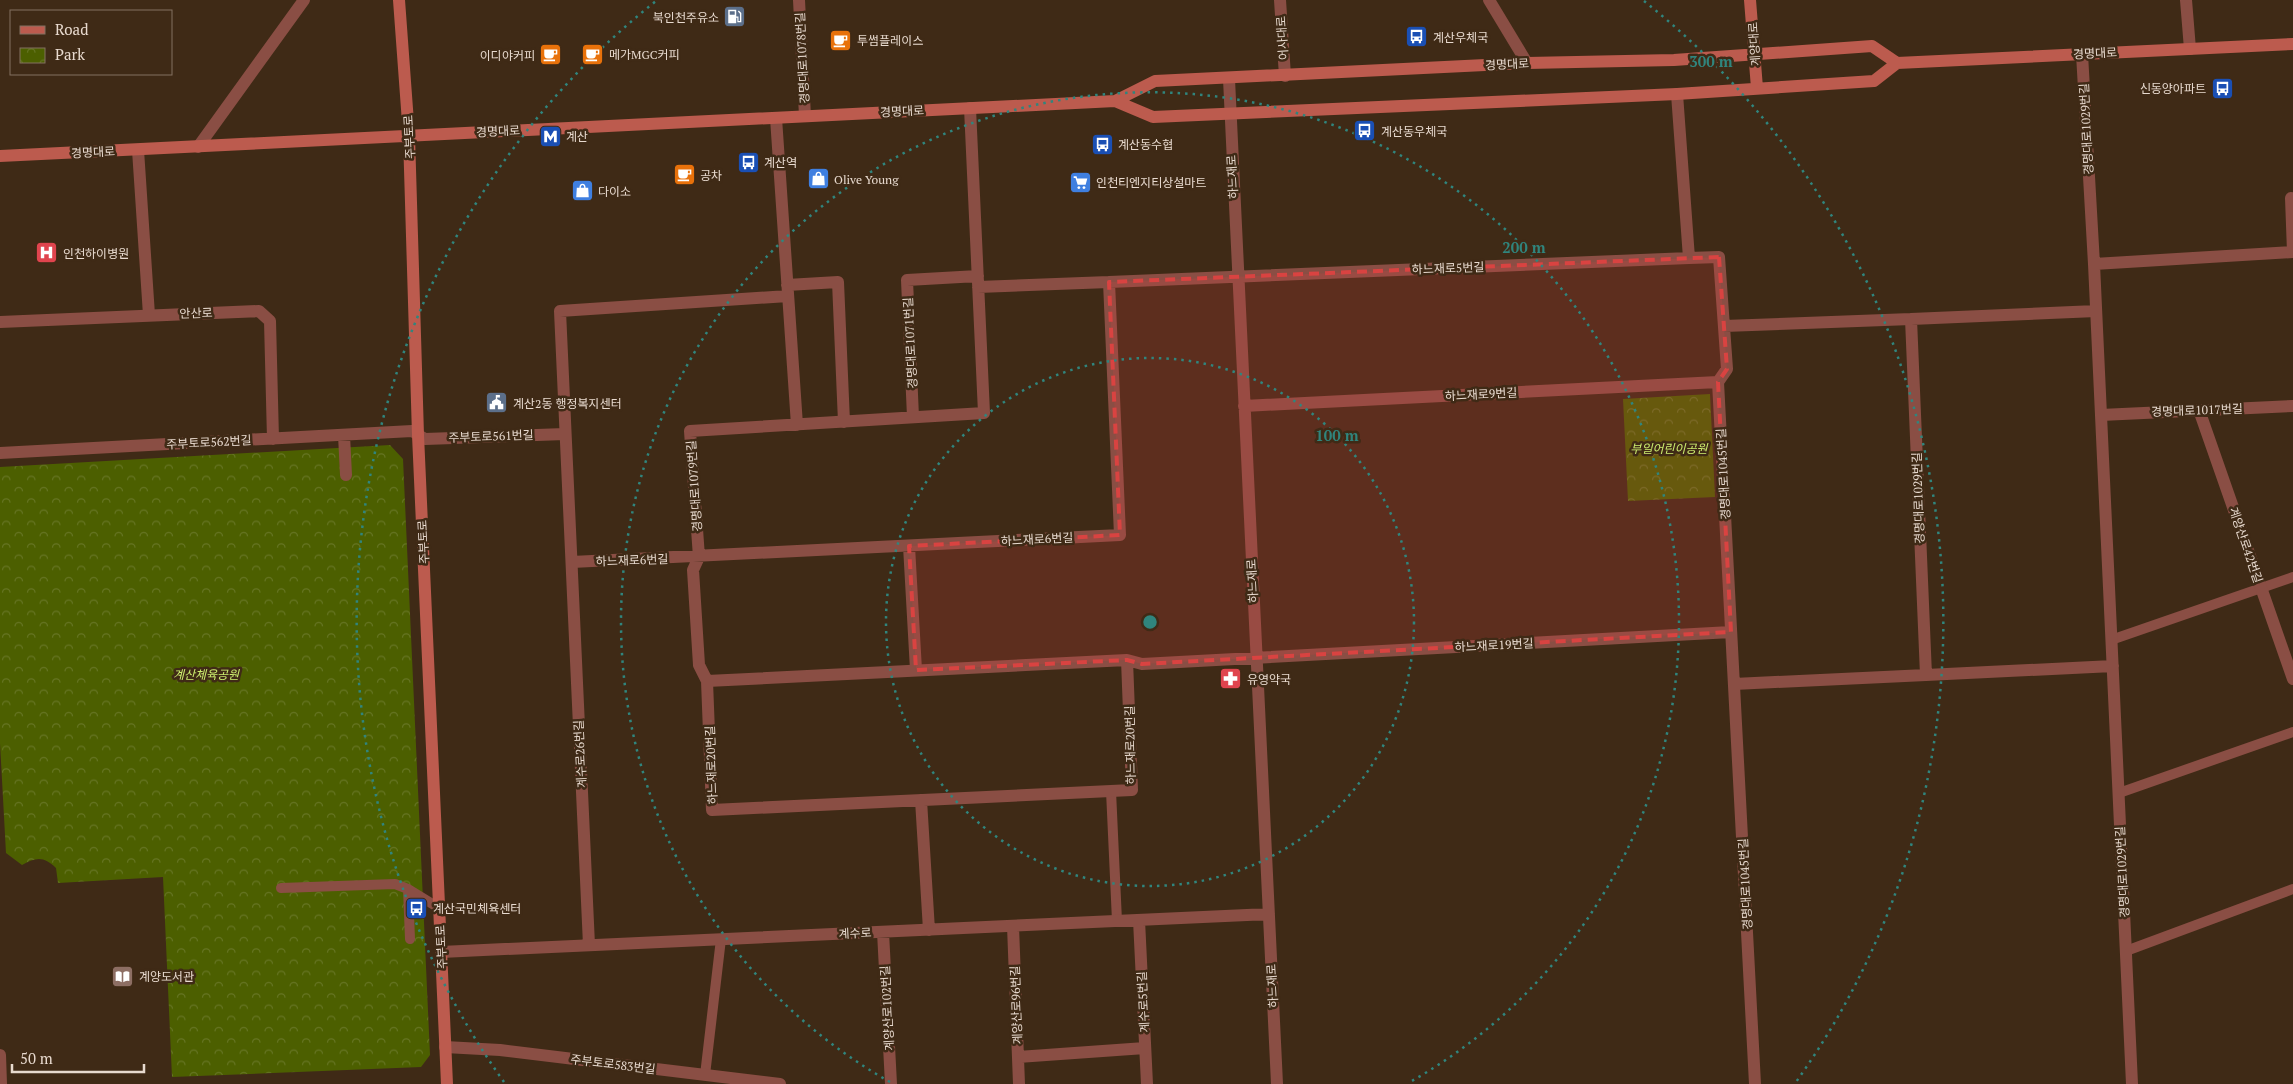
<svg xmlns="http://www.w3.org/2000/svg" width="2293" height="1084" font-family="'PT Serif','Noto Sans KR',serif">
	<defs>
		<pattern id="park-crowns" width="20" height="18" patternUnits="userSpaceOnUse" patternTransform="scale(1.25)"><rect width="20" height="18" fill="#4c5f00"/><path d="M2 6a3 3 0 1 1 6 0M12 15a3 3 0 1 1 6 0" fill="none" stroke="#667524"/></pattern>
	</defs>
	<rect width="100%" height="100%" fill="#3f2a16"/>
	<path fill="url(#park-crowns)" d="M1710 394 1715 497 1628 501 1623 399Z
		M390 445 403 459 430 1055 421 1067 172 1077 163 877 58 883 56 868C44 856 36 857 22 865L6 853 0 743V467Z"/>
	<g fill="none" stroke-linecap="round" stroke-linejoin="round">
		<path stroke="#8a4e44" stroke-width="10" d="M2111 640 2293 577
			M1111 791 1117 921
			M2119 793 2293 732
			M281 888 395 884 408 889 439 908
			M408 889 410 939
			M2126 951 2293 889
			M705 1075 721 939"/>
		<path stroke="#8a4e44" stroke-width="12" d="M799 0 805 116
			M1280 0 1285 76
			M1489 0 1527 63
			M2186 0 2190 49
			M2082 54 2094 264 2132 1084
			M1229 79 1277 1084
			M1677 94 1689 258 1719 257 1727 369 1718 382 1755 1084
			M776 118 797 425
			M198 147 304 0
			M138 150 149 315
			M2291 198 2293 252
			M2094 264 2293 252
			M787 285 838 282 844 422
			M978 287 1109 282
			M2096 311 1911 319 1926 675 2113 666
			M0 322 259 311 270 321 273 439
			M1724 326 1911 319
			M1244 406 1718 382
			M2199 410 2293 679
			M2101 415 2293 406
			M913 417 907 280 978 276
			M344 435 346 475
			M0 453 412 431 425 439 565 434
			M909 546 916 670
			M572 562 1120 535 1109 282 1689 258
			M1127 660 1132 790 712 810 707 681 1127 660 1142 664 1731 632
			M707 681 699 665 693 570 699 557 690 431 984 413 970 108
			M1734 684 1926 675
			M921 800 929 930
			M1139 920 1147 1084
			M1013 926 1019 1084
			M883 932 891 1084
			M589 945 560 311 788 296
			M441 952 1269 914
			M445 1047 500 1050 780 1084
			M0 1055 1 1084
			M1018 1057 1145 1048"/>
		<path stroke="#bc5b4e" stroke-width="12" d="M399 0 409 136 418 435 447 1084
			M1750 0 1757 88
			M1115 101 1153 117 1677 94 1874 81 1897 63 2293 44
			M0 156 1115 101 1155 81 1527 63 1674 60 1872 46 1897 63"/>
	</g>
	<path fill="#d94341" fill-opacity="0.2" stroke="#d94341" stroke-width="4" stroke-dasharray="10 6" stroke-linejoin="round" d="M1719 257 1727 369 1718 382 1731 632 1142 664 1127 660 916 670 909 546 1120 535 1109 282Z"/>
	<g fill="none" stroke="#30857d" stroke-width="2.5" stroke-dasharray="2.5 5">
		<circle cx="1150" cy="622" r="264"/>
		<path d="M890 1082A529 529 0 1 1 1410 1082"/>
		<path d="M504 1082A793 793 0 0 1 656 1M1644 1A793 793 0 0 1 1796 1082"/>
	</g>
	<defs>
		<symbol id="fuel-square" viewBox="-11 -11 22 22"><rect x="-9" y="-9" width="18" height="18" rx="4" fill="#5c6f8a" stroke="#3f2a16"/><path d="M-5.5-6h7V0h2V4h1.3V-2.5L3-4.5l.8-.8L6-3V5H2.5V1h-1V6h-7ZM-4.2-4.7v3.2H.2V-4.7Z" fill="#fff"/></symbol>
		<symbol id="bus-square" viewBox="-11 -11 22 22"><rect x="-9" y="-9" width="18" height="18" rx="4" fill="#1a4fb4" stroke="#3f2a16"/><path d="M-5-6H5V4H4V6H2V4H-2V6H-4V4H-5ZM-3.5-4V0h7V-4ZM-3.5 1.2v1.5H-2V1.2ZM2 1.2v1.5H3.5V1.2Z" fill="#fff"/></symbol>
		<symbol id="cafe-square" viewBox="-11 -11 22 22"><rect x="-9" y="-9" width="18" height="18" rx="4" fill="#e8710a" stroke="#3f2a16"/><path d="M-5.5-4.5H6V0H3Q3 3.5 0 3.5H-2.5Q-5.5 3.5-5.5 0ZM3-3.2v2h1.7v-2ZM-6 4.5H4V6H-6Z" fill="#fff"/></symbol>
		<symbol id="metro-square" viewBox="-11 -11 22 22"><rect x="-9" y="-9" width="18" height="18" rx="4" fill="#1a4fb4" stroke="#3f2a16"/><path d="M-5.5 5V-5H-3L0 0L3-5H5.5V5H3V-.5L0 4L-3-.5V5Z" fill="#fff"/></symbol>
		<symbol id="shop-square" viewBox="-11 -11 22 22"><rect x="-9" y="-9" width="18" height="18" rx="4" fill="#3f7fe0" stroke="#3f2a16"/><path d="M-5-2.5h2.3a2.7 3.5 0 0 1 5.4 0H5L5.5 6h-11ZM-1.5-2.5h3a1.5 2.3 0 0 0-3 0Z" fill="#fff"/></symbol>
		<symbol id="supermarket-square" viewBox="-11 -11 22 22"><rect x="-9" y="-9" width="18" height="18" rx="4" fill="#3f7fe0" stroke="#3f2a16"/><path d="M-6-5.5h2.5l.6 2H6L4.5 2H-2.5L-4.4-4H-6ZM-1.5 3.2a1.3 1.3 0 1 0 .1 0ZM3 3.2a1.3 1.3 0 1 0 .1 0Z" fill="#fff"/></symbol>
		<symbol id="hospital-square" viewBox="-11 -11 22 22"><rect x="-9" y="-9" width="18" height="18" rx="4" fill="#e0444e" stroke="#3f2a16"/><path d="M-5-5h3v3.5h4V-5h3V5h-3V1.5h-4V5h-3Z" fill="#fff"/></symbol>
		<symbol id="civic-square" viewBox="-11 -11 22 22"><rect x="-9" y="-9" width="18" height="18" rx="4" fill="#5c6f8a" stroke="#3f2a16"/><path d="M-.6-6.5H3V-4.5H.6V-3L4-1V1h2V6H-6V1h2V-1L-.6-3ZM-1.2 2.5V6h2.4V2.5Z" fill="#fff"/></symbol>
		<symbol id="pharmacy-square" viewBox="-11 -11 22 22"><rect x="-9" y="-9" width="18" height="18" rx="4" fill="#e0444e" stroke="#3f2a16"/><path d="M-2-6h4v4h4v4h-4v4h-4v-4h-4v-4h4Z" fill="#fff"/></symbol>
		<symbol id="library-square" viewBox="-11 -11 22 22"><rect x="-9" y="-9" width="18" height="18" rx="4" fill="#8d6e63" stroke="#3f2a16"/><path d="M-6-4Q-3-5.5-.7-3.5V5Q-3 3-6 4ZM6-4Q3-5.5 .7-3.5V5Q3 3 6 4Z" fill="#fff"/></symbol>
	</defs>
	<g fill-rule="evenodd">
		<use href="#fuel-square" x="722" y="4" width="25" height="25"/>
		<use href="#bus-square" x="1404" y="24" width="25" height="25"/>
		<use href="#cafe-square" x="828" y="28" width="25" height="25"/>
		<use href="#cafe-square" x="580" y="42" width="25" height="25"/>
		<use href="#cafe-square" x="538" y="42" width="25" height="25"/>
		<use href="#bus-square" x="2210" y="76" width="25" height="25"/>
		<use href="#bus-square" x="1352" y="118" width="25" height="25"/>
		<use href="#metro-square" x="538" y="124" width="25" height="25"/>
		<use href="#bus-square" x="1090" y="132" width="25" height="25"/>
		<use href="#bus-square" x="736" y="150" width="25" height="25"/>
		<use href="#cafe-square" x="672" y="162" width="25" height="25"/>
		<use href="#shop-square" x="806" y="166" width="25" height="25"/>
		<use href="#supermarket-square" x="1068" y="170" width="25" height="25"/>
		<use href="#shop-square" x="570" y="178" width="25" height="25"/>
		<use href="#hospital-square" x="34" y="240" width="25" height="25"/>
		<use href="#civic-square" x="484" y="390" width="25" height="25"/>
		<use href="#pharmacy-square" x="1218" y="666" width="25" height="25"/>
		<use href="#bus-square" x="404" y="896" width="25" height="25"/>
		<use href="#library-square" x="110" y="964" width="25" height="25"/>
	</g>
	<g text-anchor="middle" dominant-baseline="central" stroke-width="5" stroke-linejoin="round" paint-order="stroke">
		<g font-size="12" fill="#e8dacf" stroke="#3f2a16" text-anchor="start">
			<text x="719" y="17" text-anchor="end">북인천주유소</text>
			<text x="1433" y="37">계산우체국</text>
			<text x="857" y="40">투썸플레이스</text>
			<text x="609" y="54">메가MGC커피</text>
			<text x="535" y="55" text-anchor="end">이디야커피</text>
			<text x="2206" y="88" text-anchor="end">신동양아파트</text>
			<text x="1381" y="131">계산동우체국</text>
			<text x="566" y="136">계산</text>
			<text x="1118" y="144">계산동수협</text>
			<text x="764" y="162">계산역</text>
			<text x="700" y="175">공차</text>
			<text x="834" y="179">Olive Young</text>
			<text x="1096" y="182">인천티엔지티상설마트</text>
			<text x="598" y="191">다이소</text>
			<text x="63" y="253">인천하이병원</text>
			<text x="513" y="403">계산2동 행정복지센터</text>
			<text x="1247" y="679">유영약국</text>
			<text x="433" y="908">계산국민체육센터</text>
			<text x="139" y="976">계양도서관</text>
		</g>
		<g font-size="12" fill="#e8dacf" stroke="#3f2a16">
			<text transform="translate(1282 38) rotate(-94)">어사대로</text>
			<text transform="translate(1754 44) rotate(-94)">계양대로</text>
			<text transform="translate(2095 53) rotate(-3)">경명대로</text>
			<text transform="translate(802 58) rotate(-93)">경명대로1078번길</text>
			<text transform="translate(1507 64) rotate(-3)">경명대로</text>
			<text transform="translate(902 111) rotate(-3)">경명대로</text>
			<text transform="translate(2086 129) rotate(-93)">경명대로1029번길</text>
			<text transform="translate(498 131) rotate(-3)">경명대로</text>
			<text transform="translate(409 137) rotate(-93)">주부토로</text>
			<text transform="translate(93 152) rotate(-3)">경명대로</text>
			<text transform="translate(1232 177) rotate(-93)">하느재로</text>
			<text transform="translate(1448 268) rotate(-2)">하느재로5번길</text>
			<text transform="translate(196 313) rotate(-2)">안산로</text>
			<text transform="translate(910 343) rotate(-93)">경명대로1071번길</text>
			<text transform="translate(1481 394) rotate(-3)">하느재로9번길</text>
			<text transform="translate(2197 410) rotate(-2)">경명대로1017번길</text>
			<text transform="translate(491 436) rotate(-2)">주부토로561번길</text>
			<text transform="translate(209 442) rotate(-3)">주부토로562번길</text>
			<text transform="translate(1723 474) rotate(-93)">경명대로1045번길</text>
			<text transform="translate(694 486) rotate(-94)">경명대로1079번길</text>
			<text transform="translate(1918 498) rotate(-92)">경명대로1029번길</text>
			<text transform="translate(1037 539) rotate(-3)">하느재로6번길</text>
			<text transform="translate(423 542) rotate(-93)">주부토로</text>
			<text transform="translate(2246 545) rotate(71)">계양산로42번길</text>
			<text transform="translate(632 560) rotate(-2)">하느재로6번길</text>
			<text transform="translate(1252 581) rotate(-93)">하느재로</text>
			<text transform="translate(1494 645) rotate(-3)">하느재로19번길</text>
			<text transform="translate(1130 745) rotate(-91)">하느재로20번길</text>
			<text transform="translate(580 754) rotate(-93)">계수로26번길</text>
			<text transform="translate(711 765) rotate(-92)">하느재로20번길</text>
			<text transform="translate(2122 872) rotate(-93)">경명대로1029번길</text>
			<text transform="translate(1745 884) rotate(-93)">경명대로1045번길</text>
			<text transform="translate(855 933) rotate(-3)">계수로</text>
			<text transform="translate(441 947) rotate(-93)">주부토로</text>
			<text transform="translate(1272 986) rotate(-93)">하느재로</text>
			<text transform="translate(1143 1002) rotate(-93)">계수로5번길</text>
			<text transform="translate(1016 1005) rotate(-92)">계양산로96번길</text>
			<text transform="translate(887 1008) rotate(-93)">계양산로102번길</text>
			<text transform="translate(613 1064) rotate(7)">주부토로583번길</text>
		</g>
		<g font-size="12" font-style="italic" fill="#cdee70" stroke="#3f2a16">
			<text x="1669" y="448">부일어린이공원</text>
			<text x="206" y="674">계산체육공원</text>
		</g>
	</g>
	<circle cx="1150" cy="622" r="8" fill="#30857d" stroke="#3f2a16" stroke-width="2.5"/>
	<g font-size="15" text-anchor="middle" font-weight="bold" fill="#30857d" stroke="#3f2a16" stroke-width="5" stroke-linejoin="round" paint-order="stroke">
		<text x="1711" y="67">300 m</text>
		<text x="1524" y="253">200 m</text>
		<text x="1337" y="441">100 m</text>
	</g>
	<rect x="10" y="10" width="162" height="65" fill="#3f2a16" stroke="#837060"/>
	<rect x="20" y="26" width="25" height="8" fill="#bc5b4e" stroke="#837060"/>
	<text x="55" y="35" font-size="15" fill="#e8dacf">Road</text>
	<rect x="20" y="48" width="25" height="15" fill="url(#park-crowns)" stroke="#837060"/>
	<text x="55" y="60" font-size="15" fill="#e8dacf">Park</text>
	<path d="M12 1064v8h132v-8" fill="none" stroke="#e8dacf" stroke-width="2.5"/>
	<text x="20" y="1064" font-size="15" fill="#e8dacf" stroke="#3f2a16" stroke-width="4" paint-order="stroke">50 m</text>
</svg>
